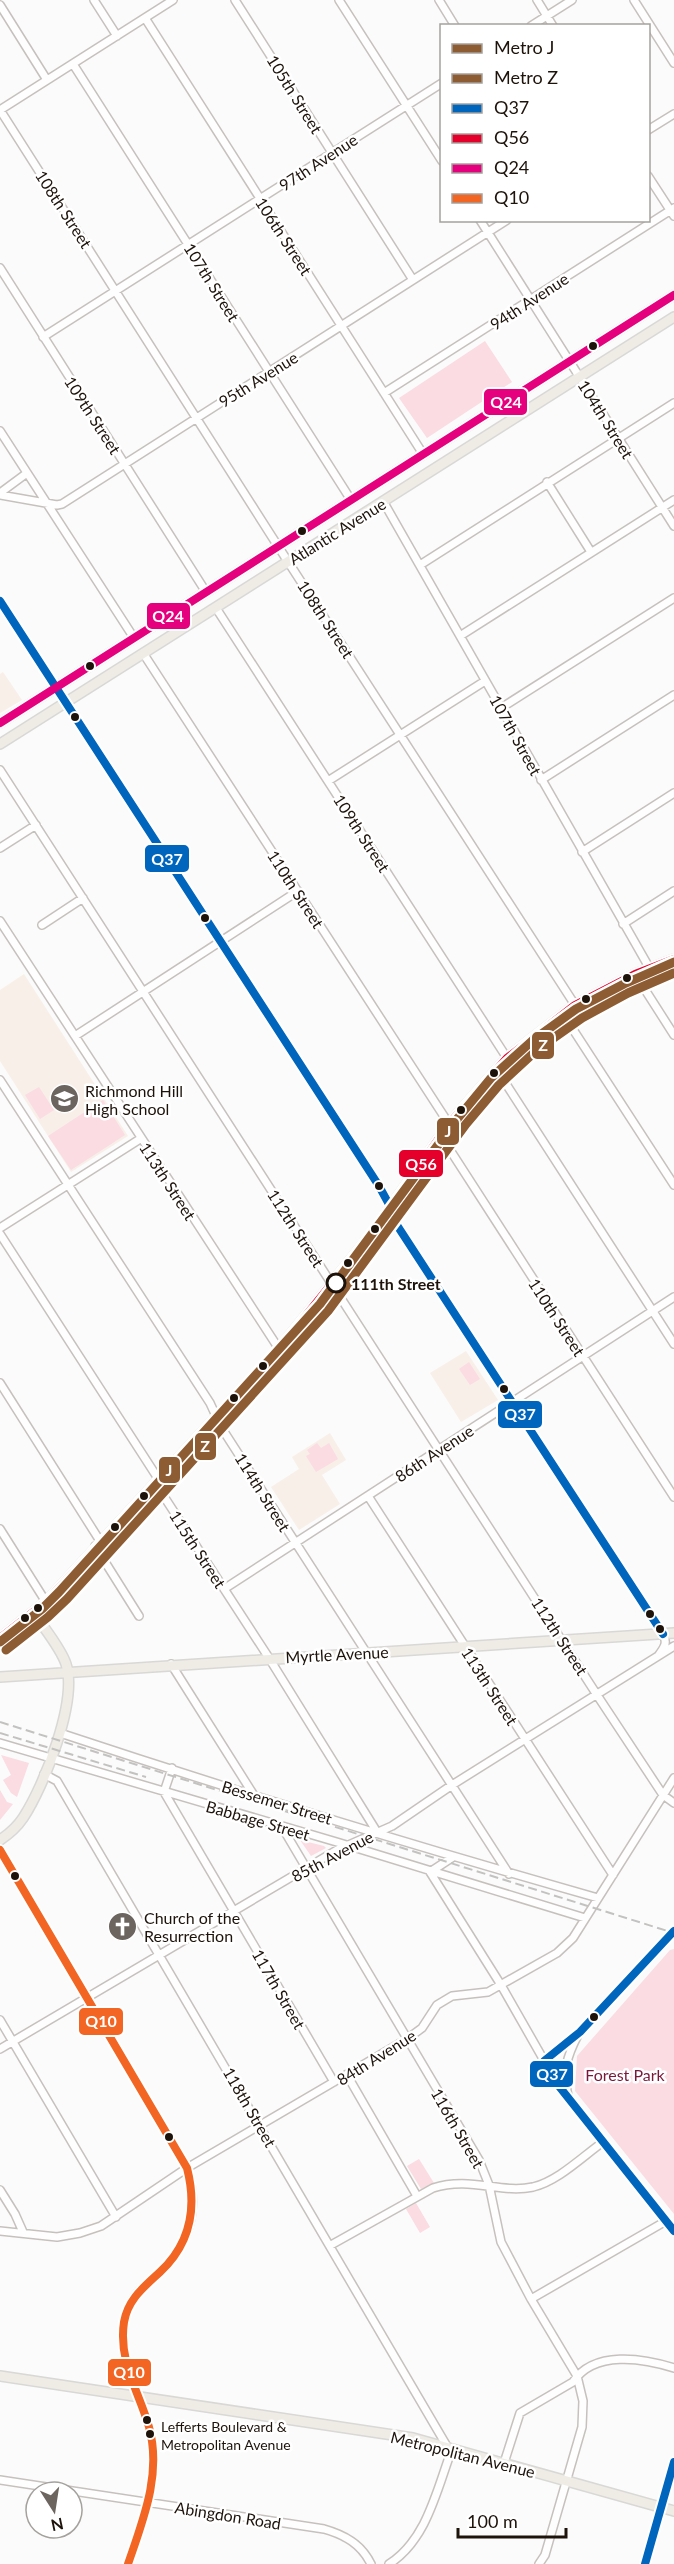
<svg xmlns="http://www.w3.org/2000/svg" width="674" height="2564" font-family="Lato,sans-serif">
	<rect width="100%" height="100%" fill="#fbfbfb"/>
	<path fill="#f8efe8" d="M3 672 22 700 0 713V674Z
		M24 974 128 1136 71 1172 0 1061V990Z
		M466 1351 498 1400 461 1422 430 1373Z
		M330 1433 346 1460 322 1475 340 1504 299 1530 271 1487 299 1469 292 1457Z"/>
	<path fill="#fadce2" d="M485 341 512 382 427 438 399 398Z
		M39 1087 54 1110 40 1119 25 1095Z
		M103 1100 125 1135 71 1170 48 1136Z
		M469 1362 480 1379 470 1385 459 1369Z
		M317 1443 321 1448 329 1443 338 1459 316 1472 306 1456 310 1454 307 1450Z
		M1 1755 29 1763 17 1797 11 1793 3 1780 11 1775Z
		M0 1790 7 1802 13 1804 0 1820Z
		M300 1840 324 1846 326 1848 311 1856Z
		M674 1949V2214L575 2091 577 2056 670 1950Z
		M419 2159 434 2183 421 2189 407 2166Z
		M416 2203 430 2227 420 2233 406 2209Z"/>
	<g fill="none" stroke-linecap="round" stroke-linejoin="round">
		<defs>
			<path id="minor" d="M94 0 117 36
				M235 0 413 280
				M339 0 442 161
				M439 0 455 26
				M537 0 553 26
				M634 0 674 63
				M0 5 47 80
				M145 18 423 454
				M531 26 572 0
				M73 64 351 500
				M0 110 274 540 575 1005
				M0 110 173 0
				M648 130 674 114
				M648 176 674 216
				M480 220 674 526
				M0 268 206 592
				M43 337 442 83
				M384 393 674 208
				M0 431 134 638
				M547 482 591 552
				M0 493 27 473
				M0 495 57 505 62 504 507 220
				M383 501 650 969
				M420 565 674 403
				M0 601 379 1186 391 1208V1216L663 1634C668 1643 664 1648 658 1656
				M216 608 507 1058
				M460 636 674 500
				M143 653 449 1124
				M501 708 674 598
				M0 770 597 1695 663 1795 674 1803
				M541 780 674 695
				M328 781 485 681
				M0 848 36 825
				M582 852 674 793
				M0 921 279 1349
				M623 924 674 891
				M42 925 83 898
				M635 974 674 1035
				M563 1014 674 1185
				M75 1036 298 891
				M497 1070 674 1344
				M0 1080 210 1403 221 1427 509 1874
				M441 1136 674 1497
				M0 1228 140 1139
				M0 1234 159 1480 163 1495 269 1658 377 1832
				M0 1383 100 1541
				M368 1496 613 1875
				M0 1529 46 1602
				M95 1546 139 1616
				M224 1589 674 1297
				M171 1664 255 1797
				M60 1733C238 1792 418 1847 598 1898
				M0 1743 340 1843 585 1918
				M172 1768 164 1792 334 2082
				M44 1774 57 1781 448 2448
				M282 1827 479 2160 489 2185 501 2242 531 2299 577 2376 583 2401 582 2427 545 2555 539 2564
				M0 1850 187 2168C198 2204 193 2236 167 2265 149 2284 129 2292 124 2322 118 2364 137 2389 149 2427 163 2474 143 2520 128 2564
				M453 1857 430 1872 501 1985 558 2085 674 2231
				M0 2020 116 2217
				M0 2049 337 1850 392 1826 452 1785 674 1646
				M544 2061 580 2032 659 1948
				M347 2075 417 2196
				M568 2096C562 2072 567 2056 578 2035
				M0 2190 15 2214 23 2232
				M0 2231 57 2237 80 2233 101 2226 187 2168 407 2039 422 2028 437 2005 452 1996 488 1992 557 1953 573 1938 674 1778
				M331 2245 433 2188C471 2176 500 2194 533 2187 558 2181 582 2157 603 2142
				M531 2299 666 2221
				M504 2463 520 2413 573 2382C594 2350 643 2358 674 2368
				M0 2480 324 2529C345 2535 361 2544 371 2564
				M389 2564C427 2540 437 2489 452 2449
				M645 2564 674 2462"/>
			<path id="major" d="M0 723 674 295
				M0 744 674 317
				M0 1638 46 1602 279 1349 373 1232 449 1124 507 1058 575 1005 635 974 674 959
				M0 1677 674 1633
				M0 1840C9 1834 17 1827 23 1818 44 1786 78 1701 66 1664 61 1648 43 1627 34 1613
				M0 2376 413 2438 674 2511"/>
		</defs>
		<use href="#minor" stroke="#c6c1bd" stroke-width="10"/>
		<use href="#major" stroke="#d9d8d6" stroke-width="12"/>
		<use href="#minor" stroke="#fefefe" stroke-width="7"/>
		<use href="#major" stroke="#efece6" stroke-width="9"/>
		<path stroke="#c3c2c1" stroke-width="2" stroke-dasharray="9 4.5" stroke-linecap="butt" d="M63 1582 300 1321 334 1280 396 1195
			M0 1722 674 1933
			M0 1733 146 1777"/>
		<defs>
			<path id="minor-bridge" d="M659 1948 674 1931"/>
		</defs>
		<use href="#minor-bridge" stroke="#c6c1bd" stroke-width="10" stroke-linecap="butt"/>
		<use href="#minor-bridge" stroke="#fefefe" stroke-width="7"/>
		<defs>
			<path id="bus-1" d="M0 601 379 1186 391 1208V1216L663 1634
				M674 1931 580 2032 544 2061 558 2085 674 2231
				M645 2564 674 2462"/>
			<path id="bus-2" d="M0 1638 46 1602 279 1349 373 1232 449 1124 507 1058 575 1005 635 974 674 959"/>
			<path id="bus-3" d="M0 723 674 295"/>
			<path id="bus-4" d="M0 1850 187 2168C197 2207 191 2243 160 2272 144 2287 128 2299 124 2322 118 2361 139 2392 149 2427 162 2474 143 2520 128 2564"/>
		</defs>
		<use href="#bus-1" stroke="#fff" stroke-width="12"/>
		<use href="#bus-2" stroke="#fff" stroke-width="12"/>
		<use href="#bus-3" stroke="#fff" stroke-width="12"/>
		<use href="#bus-4" stroke="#fff" stroke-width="12"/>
		<use href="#bus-1" stroke="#0065bd" stroke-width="8"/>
		<use href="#bus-2" stroke="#e4002b" stroke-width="8"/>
		<use href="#bus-3" stroke="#e5007d" stroke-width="8"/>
		<use href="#bus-4" stroke="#f26522" stroke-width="8"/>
		<defs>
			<path id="metro-1" d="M0 1642 42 1609 59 1592 320 1304 458 1118 491 1078 532 1041 576 1009 624 984 674 962"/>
			<path id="metro-2" d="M6 1650 48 1617 67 1599 328 1311 466 1124 499 1085 538 1049 582 1018 628 993 674 973"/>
		</defs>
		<use href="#metro-1" stroke="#fff" stroke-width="14"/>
		<use href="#metro-2" stroke="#fff" stroke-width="14"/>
		<use href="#metro-1" stroke="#8e5c33" stroke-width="9"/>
		<use href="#metro-2" stroke="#8e5c33" stroke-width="9"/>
	</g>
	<defs>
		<symbol id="school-disc" viewBox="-11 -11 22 22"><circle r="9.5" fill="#6b645f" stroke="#fff"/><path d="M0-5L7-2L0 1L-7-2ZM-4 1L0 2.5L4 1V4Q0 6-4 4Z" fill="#fff"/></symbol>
		<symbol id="church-disc" viewBox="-11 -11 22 22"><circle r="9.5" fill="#6b645f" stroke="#fff"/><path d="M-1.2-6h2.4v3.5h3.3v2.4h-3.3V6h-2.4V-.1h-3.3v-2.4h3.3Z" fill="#fff"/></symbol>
	</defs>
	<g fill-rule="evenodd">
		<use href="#school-disc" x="48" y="1082" width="33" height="33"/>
		<use href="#church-disc" x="106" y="1910" width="33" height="33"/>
	</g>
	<g fill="#1e130b" stroke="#fff" stroke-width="2">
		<circle cx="593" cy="346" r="5"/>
		<circle cx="302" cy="531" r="5"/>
		<circle cx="90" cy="666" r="5"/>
		<circle cx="75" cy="717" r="5"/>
		<circle cx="205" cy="918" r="5"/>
		<circle cx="627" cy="978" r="5"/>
		<circle cx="586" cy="999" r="5"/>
		<circle cx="494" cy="1073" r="5"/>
		<circle cx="461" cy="1110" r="5"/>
		<circle cx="379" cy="1186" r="5"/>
		<circle cx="375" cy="1229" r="5"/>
		<circle cx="348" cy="1263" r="5"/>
		<circle cx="263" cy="1366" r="5"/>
		<circle cx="504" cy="1389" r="5"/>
		<circle cx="234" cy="1398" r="5"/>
		<circle cx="144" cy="1496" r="5"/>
		<circle cx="115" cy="1527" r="5"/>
		<circle cx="38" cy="1608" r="5"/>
		<circle cx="650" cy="1614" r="5"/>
		<circle cx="25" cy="1618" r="5"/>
		<circle cx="660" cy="1629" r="5"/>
		<circle cx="15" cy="1876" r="5"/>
		<circle cx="594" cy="2017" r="5"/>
		<circle cx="169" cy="2137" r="5"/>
		<circle cx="147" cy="2420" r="5"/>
		<circle cx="150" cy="2434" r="5"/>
	</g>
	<circle fill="#fff" stroke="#1e130b" stroke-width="3" cx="336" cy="1283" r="9"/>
	<g text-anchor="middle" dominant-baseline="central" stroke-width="5" stroke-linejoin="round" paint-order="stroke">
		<g font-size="14" fill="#1e130b" stroke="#fff" text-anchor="start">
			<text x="161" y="2426">Lefferts Boulevard &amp;<tspan x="161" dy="18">Metropolitan Avenue</tspan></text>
		</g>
		<g font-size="16" fill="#1e130b" stroke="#fff">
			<text transform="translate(295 94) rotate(58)">105th Street</text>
			<text transform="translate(318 162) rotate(-33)">97th Avenue</text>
			<text transform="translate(64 209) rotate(57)">108th Street</text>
			<text transform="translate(284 236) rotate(57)">106th Street</text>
			<text transform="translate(212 282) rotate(58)">107th Street</text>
			<text transform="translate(529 301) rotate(-33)">94th Avenue</text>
			<text transform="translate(258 379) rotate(-32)">95th Avenue</text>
			<text transform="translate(93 415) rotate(57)">109th Street</text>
			<text transform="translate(606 419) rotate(58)">104th Street</text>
			<text transform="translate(337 531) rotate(-32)">Atlantic Avenue</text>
			<text transform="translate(326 619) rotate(57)">108th Street</text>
			<text transform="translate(516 735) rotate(61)">107th Street</text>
			<text transform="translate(362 833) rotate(57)">109th Street</text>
			<text transform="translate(296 889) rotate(57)">110th Street</text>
			<text transform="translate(168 1181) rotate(57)">113th Street</text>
			<text transform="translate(296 1228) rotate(57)">112th Street</text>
			<text transform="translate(557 1317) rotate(57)">110th Street</text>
			<text transform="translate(434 1453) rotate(-33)">86th Avenue</text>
			<text transform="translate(263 1492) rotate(58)">114th Street</text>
			<text transform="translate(198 1549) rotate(57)">115th Street</text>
			<text transform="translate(560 1636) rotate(57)">112th Street</text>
			<text transform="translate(337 1654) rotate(-3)">Myrtle Avenue</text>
			<text transform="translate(490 1686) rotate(57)">113th Street</text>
			<text transform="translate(277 1802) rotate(17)">Bessemer Street</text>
			<text transform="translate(258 1820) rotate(16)">Babbage Street</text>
			<text transform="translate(332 1856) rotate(-28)">85th Avenue</text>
			<text transform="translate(279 1989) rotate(60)">117th Street</text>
			<text transform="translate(376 2057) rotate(-32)">84th Avenue</text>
			<text transform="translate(250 2107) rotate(60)">118th Street</text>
			<text transform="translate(458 2128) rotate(60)">116th Street</text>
			<text transform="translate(463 2454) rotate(14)">Metropolitan Avenue</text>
			<text transform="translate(228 2515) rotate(9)">Abingdon Road</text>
		</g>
		<g font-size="16" fill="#1e130b" stroke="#fff" text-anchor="start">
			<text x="85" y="1090">Richmond Hill<tspan x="85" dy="18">High School</tspan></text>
			<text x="144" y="1917">Church of the<tspan x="144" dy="18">Resurrection</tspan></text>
		</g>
		<g font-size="16" font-weight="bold" fill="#1e130b" stroke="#fff" text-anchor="start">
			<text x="351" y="1283">111th Street</text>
		</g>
		<g font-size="16" fill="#79183b" stroke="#fff">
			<text x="625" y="2074">Forest Park</text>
		</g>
	</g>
	<g stroke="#fff" stroke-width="2">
		<rect x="483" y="388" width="45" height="28" rx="6" fill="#e5007d"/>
		<rect x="146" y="602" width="45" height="28" rx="6" fill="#e5007d"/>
		<rect x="144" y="844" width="46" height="29" rx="6" fill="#0065bd"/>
		<rect x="531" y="1031" width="24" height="29" rx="6" fill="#8e5c33"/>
		<rect x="436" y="1117" width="24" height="29" rx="6" fill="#8e5c33"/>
		<rect x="398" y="1149" width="46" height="29" rx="6" fill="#e4002b"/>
		<rect x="497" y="1400" width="46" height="29" rx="6" fill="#0065bd"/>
		<rect x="194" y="1432" width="23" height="29" rx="6" fill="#8e5c33"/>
		<rect x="158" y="1456" width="23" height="28" rx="6" fill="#8e5c33"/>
		<rect x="78" y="2007" width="46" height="29" rx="6" fill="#f26522"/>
		<rect x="529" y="2060" width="45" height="28" rx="6" fill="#0065bd"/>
		<rect x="107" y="2358" width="45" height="29" rx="6" fill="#f26522"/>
	</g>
	<g font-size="16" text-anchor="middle" font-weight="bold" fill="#fff">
		<text x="506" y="408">Q24</text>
		<text x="168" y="622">Q24</text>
		<text x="167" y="865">Q37</text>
		<text x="543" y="1051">Z</text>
		<text x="448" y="1137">J</text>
		<text x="421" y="1170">Q56</text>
		<text x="520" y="1420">Q37</text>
		<text x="205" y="1452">Z</text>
		<text x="169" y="1476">J</text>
		<text x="101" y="2027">Q10</text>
		<text x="552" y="2080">Q37</text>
		<text x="129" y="2378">Q10</text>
	</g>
	<rect x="440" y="24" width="210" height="198" fill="#ffffff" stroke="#a5a19d" stroke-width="1.5"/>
	<rect x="452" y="44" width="30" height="9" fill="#8e5c33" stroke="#a5a19d" stroke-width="1.5"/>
	<text x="494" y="54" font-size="18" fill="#1e130b">Metro J</text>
	<rect x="452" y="74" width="30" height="9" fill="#8e5c33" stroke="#a5a19d" stroke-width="1.5"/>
	<text x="494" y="84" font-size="18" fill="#1e130b">Metro Z</text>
	<rect x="452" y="104" width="30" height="9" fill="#0065bd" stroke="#a5a19d" stroke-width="1.5"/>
	<text x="494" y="114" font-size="18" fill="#1e130b">Q37</text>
	<rect x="452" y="134" width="30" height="9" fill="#e4002b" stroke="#a5a19d" stroke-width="1.5"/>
	<text x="494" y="144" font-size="18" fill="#1e130b">Q56</text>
	<rect x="452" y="164" width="30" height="9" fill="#e5007d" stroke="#a5a19d" stroke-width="1.5"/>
	<text x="494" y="174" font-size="18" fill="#1e130b">Q24</text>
	<rect x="452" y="194" width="30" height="9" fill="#f26522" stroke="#a5a19d" stroke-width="1.5"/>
	<text x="494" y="204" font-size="18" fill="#1e130b">Q10</text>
	<g transform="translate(54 2510) rotate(168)"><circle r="28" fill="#ffffff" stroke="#a5a19d" stroke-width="1.5"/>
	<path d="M0-4.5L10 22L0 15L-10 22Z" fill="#6b645f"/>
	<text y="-9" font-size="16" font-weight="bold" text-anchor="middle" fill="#1e130b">N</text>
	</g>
	<path d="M458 2528v9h108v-9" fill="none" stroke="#1e130b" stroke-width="3"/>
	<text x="467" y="2528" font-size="18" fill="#1e130b" stroke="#ffffff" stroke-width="4.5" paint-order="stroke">100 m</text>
</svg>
